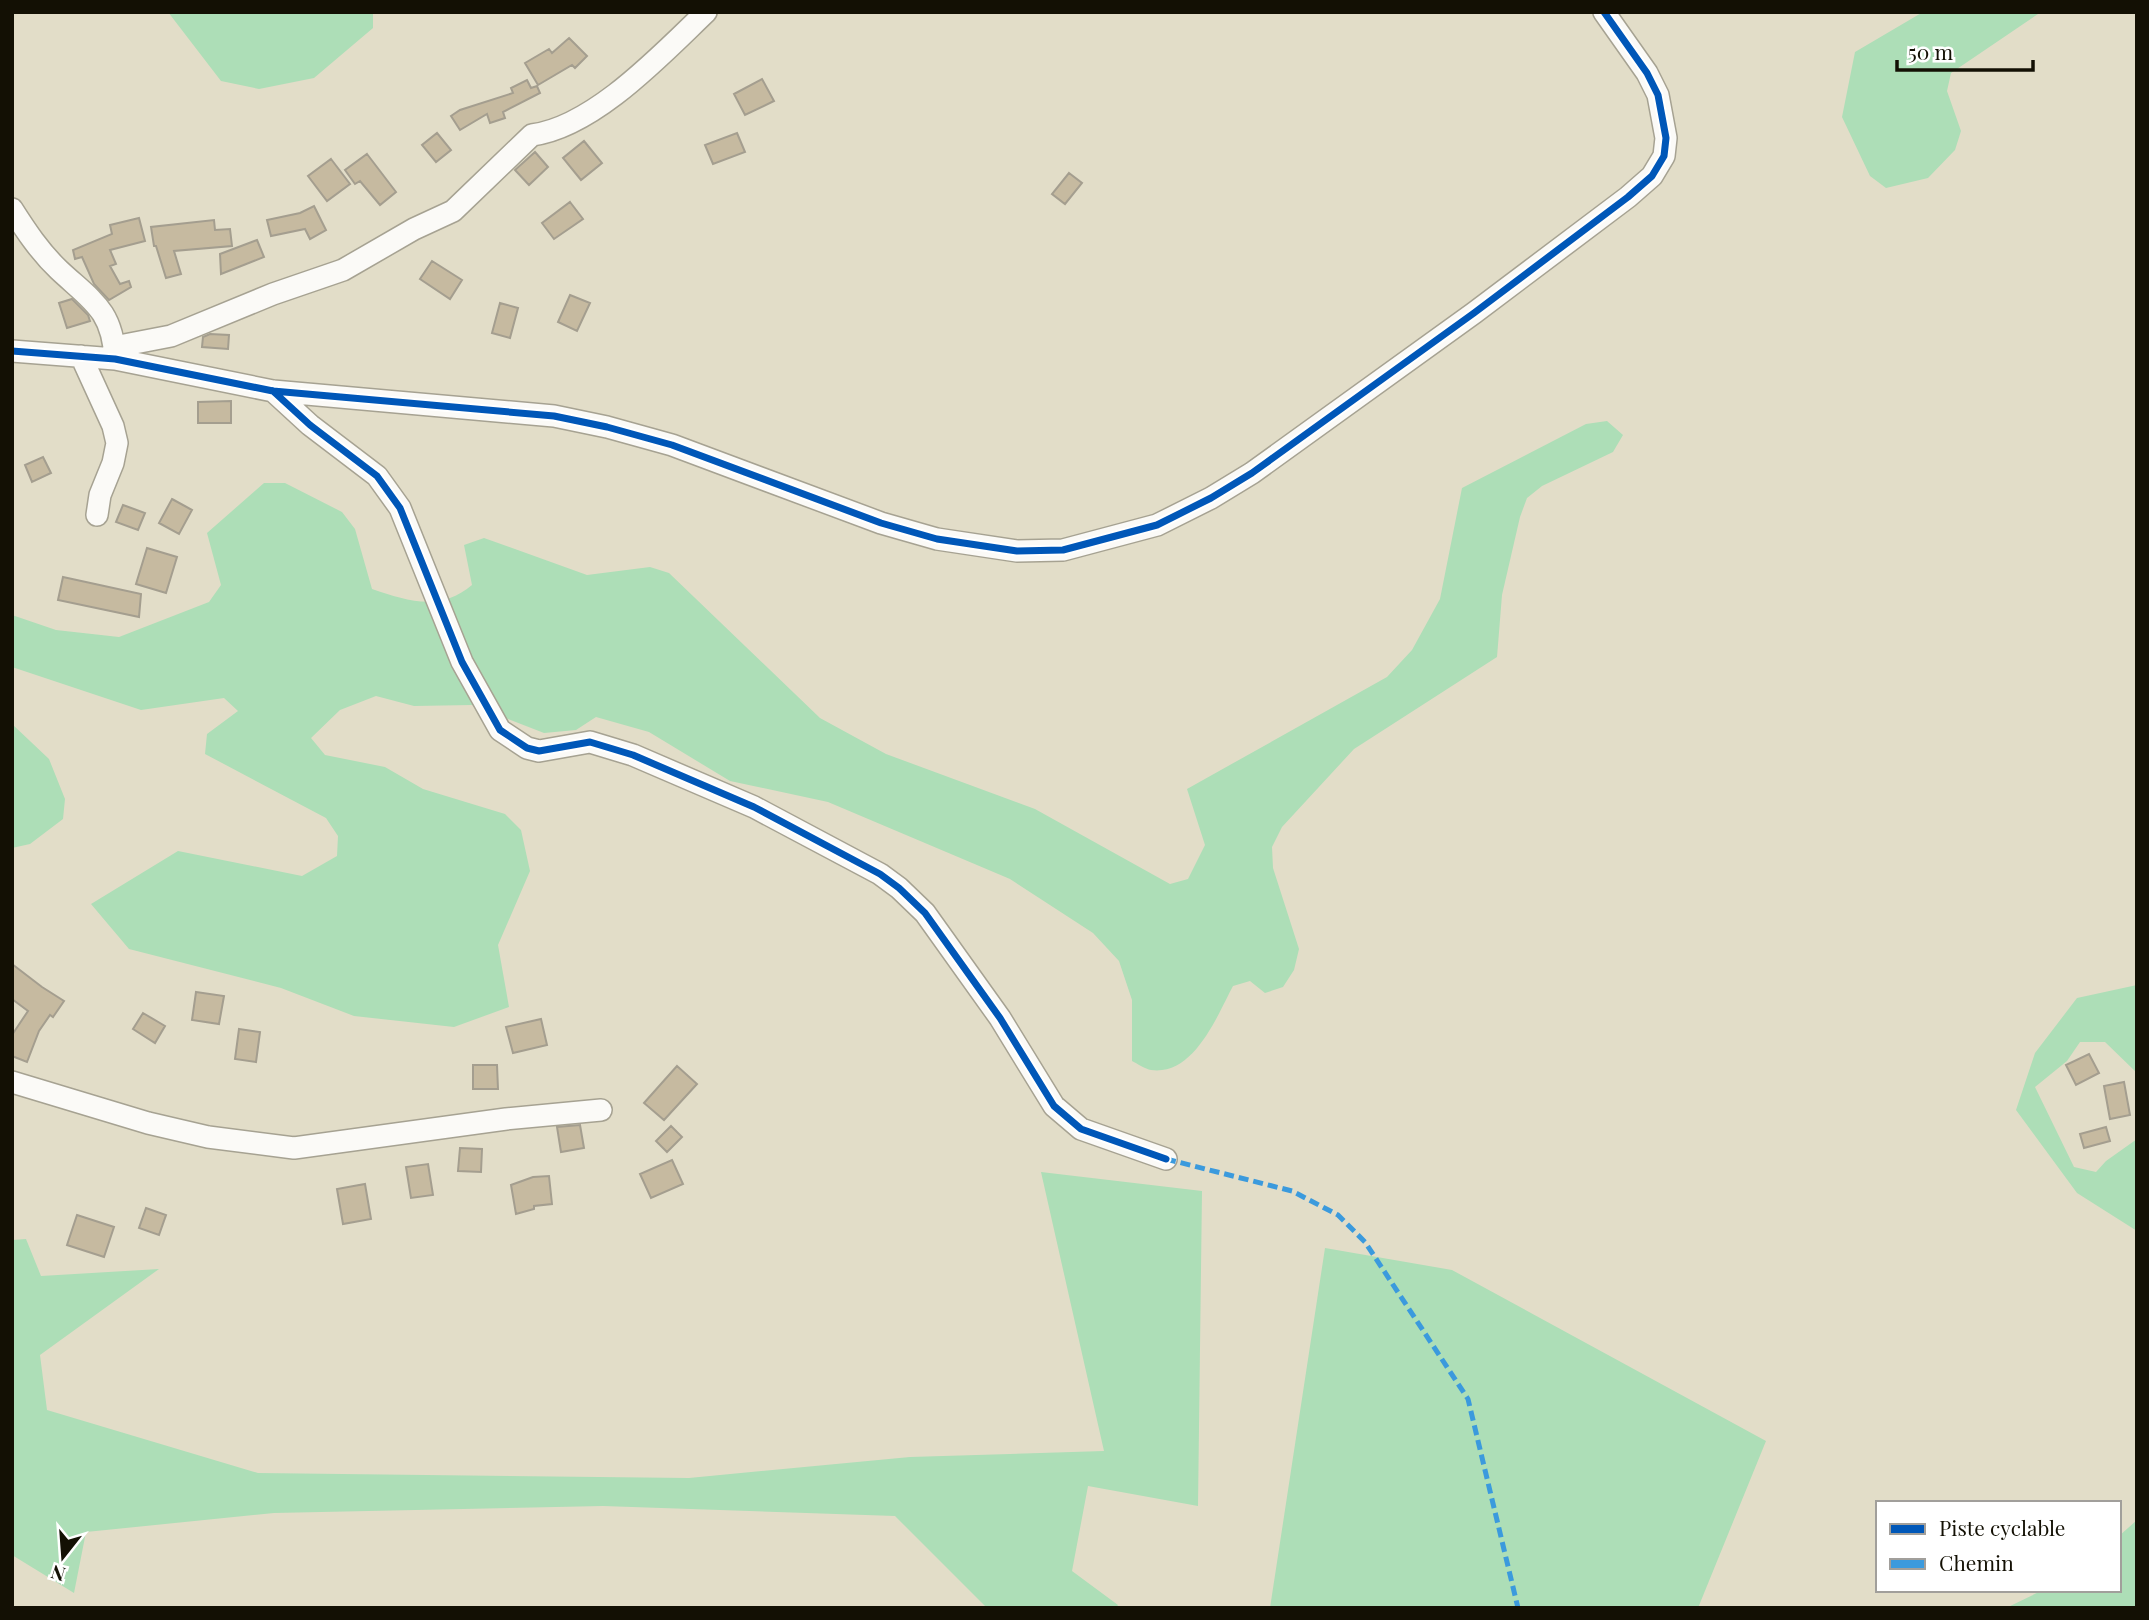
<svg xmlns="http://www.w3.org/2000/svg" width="2149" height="1620" font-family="'Playfair Display',serif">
	<rect width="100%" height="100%" fill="#e2ddc8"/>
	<path fill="#addeb7" d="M168 12H373V28L314 78 259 89 221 81Z
		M1923 12H2041L1951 73 1947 91 1961 131 1955 150 1928 178 1886 188 1870 176 1842 117 1855 52Z
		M1607 421 1623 435 1613 452 1542 486 1527 498 1520 517 1502 595 1497 657 1354 749 1282 827 1272 847 1273 868 1299 949 1294 970 1283 987 1265 993 1250 981 1233 986C1217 1016 1194 1076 1151 1070 1145 1069 1138 1064 1132 1061V1000L1119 961 1093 933 1010 879 828 802 730 781 649 732 596 717 576 730 544 733 472 705 414 706 376 696 340 710 311 738 325 755 385 767 423 789 505 814 521 830 530 871 498 945 509 1007 454 1027 354 1016 281 988 129 949 91 904 178 851 302 876 337 856 338 836 326 818 205 754 207 734 238 711 224 698 141 710 12 667V615L56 630 119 637 209 602 221 585 207 533 264 483H285L342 512 355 529 372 589C408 601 440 612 472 585L464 545 484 538 587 575 650 567 669 573 820 718 886 754 1035 809 1170 884 1188 879 1205 845 1187 789 1387 677 1412 650 1440 599 1462 488 1586 424Z
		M12 724 49 759 65 799 63 819 30 844 12 848Z
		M2137 985V1073L2105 1042H2080L2067 1061 2035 1087 2074 1167 2096 1172 2106 1161 2137 1139V1231L2077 1193 2016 1110 2035 1053 2077 998Z
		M1041 1172 1202 1191 1198 1506 1088 1486 1072 1571 1118 1605 1116 1608H987L895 1516 603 1506 274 1513 86 1532 74 1593 12 1555V1240L26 1239 41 1276 159 1269 40 1355 47 1410 258 1473 689 1478 910 1457 1104 1451Z
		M1325 1248 1452 1270 1766 1441 1698 1608H1270Z
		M2137 1520V1608H2006L2043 1590H2119V1536Z"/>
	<path fill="#c6baa0" stroke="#a49e8f" stroke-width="2" d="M569 38 587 56 575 68 572 65 538 85 525 63 549 49 552 53Z
		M762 79 774 101 745 115 734 94Z
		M527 80 531 88 537 86 540 93 503 112 505 118 490 123 487 114 460 130 451 116 460 110 513 93 511 88Z
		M437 133 451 150 436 162 422 145Z
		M737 133 745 152 713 164 705 145Z
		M584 141 602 163 581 180 563 158Z
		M535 152 548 167 529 185 515 170Z
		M367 154 396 192 380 205 360 181 355 184 345 170Z
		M331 159 350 184 327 201 308 176Z
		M1069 173 1082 183 1065 204 1052 194Z
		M570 202 583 219 554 239 542 223Z
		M314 206 326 230 310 239 305 229 271 236 267 220 300 213Z
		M139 218 145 241 110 250 116 264 110 266 120 284 129 281 131 287 109 300 94 284 82 257 75 259 73 250 112 234 110 225Z
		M214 220 215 230 230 229 232 246 174 251 181 274 166 278 156 246H154L151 227Z
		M257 240 264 257 221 274 220 254Z
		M432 261 462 280 450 299 420 279Z
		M570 295 590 303 577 331 558 322Z
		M72 299 88 315 90 321 67 328 59 303Z
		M500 303 518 308 510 338 492 333Z
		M210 334 229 335 228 349 202 347 203 337Z
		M231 401V423H198V402Z
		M43 457 51 473 32 482 25 465Z
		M172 499 192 510 179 534 159 523Z
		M123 505 145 513 138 530 116 522Z
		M147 548 177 557 166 593 136 584Z
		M63 577 141 594 139 617 58 600Z
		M12 964 42 987 64 1001 53 1017 50 1015 39 1031 27 1062 12 1056V1035L28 1011 12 999Z
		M196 992 224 996 219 1024 192 1020Z
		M143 1013 165 1026 155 1043 133 1029Z
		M541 1019 547 1045 513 1053 506 1027Z
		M239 1029 260 1032 256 1062 235 1059Z
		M2089 1054 2099 1073 2076 1085 2066 1065Z
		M473 1065H497L498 1089H473Z
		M677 1066 697 1084 664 1120 644 1103Z
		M2124 1082 2130 1115 2110 1119 2104 1086Z
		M580 1125 584 1148 561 1152 557 1127Z
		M671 1126 682 1137 667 1152 656 1141Z
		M2106 1127 2110 1141 2084 1148 2080 1134Z
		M460 1148 482 1149 481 1172 458 1171Z
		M672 1160 683 1184 651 1198 640 1174Z
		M428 1164 433 1195 411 1198 406 1167Z
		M549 1176 552 1204 534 1206V1209L516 1214 511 1185 533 1177Z
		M365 1184 371 1219 343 1224 337 1189Z
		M146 1208 166 1215 159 1235 139 1228Z
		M77 1215 114 1227 104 1257 67 1245Z"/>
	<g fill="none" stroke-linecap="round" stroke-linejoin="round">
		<defs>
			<path id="minor" d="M12 209C26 231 40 252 59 270 91 300 113 310 115 359
				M114 347 171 336 273 294 343 270 414 229 453 211 532 135C594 127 662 54 706 12
				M12 351 115 359 273 391 554 416 607 427 672 445 881 523 937 539 1017 551 1063 550 1157 525 1211 498 1252 473 1474 313 1628 197 1652 176 1664 156 1666 138 1658 95 1647 73 1604 12
				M81 356 113 426 117 443 113 463 100 495 97 515
				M273 391 310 425 377 476 400 508 462 662 500 730 527 748 539 751 590 742 633 755 754 807 880 874 899 888 925 913 1000 1018 1054 1106 1081 1129 1166 1159
				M12 1082 148 1123 208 1137 294 1148 506 1119 601 1110"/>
		</defs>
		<use href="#minor" stroke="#a6a292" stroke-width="24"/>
		<use href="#minor" stroke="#fbfaf7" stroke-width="21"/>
		<path stroke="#3b9add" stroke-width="5" stroke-dasharray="10 5" stroke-linecap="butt" d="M1166 1159 1292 1191 1338 1215 1365 1242 1468 1399 1518 1608"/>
		<defs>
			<path id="cycleway" d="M12 351 115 359 273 391 554 416 607 427 672 445 881 523 937 539 1017 551 1063 550 1157 525 1211 498 1252 473 1474 313 1628 197 1652 176 1664 156 1666 138 1658 95 1647 73 1604 12
				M273 391 310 425 377 476 400 508 462 662 500 730 527 748 539 751 590 742 633 755 754 807 880 874 899 888 925 913 1000 1018 1054 1106 1081 1129 1166 1159"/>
		</defs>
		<use href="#cycleway" stroke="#fff" stroke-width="11"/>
		<use href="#cycleway" stroke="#0057b8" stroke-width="7"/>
	</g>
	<rect width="2149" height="1620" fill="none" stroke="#131004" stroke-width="28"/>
	<rect x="1876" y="1501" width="245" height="91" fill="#ffffff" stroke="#a19f9b" stroke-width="2"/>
	<rect x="1890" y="1524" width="35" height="10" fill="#0057b8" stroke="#a19f9b" stroke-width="2"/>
	<text x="1939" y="1536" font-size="21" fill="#131004">Piste cyclable</text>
	<rect x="1890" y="1559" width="35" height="10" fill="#3b9add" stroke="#a19f9b" stroke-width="2"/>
	<text x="1939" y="1571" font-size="21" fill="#131004">Chemin</text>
	<g transform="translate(63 1557) rotate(197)" stroke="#ffffff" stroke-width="5" paint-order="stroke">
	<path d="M0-5L12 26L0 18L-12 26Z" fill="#131004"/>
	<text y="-10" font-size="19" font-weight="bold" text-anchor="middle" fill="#131004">N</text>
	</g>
	<path d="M1897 60v10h136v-10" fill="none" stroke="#131004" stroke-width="3.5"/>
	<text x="1908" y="60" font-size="21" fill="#131004" stroke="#ffffff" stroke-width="5" paint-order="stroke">50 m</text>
</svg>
